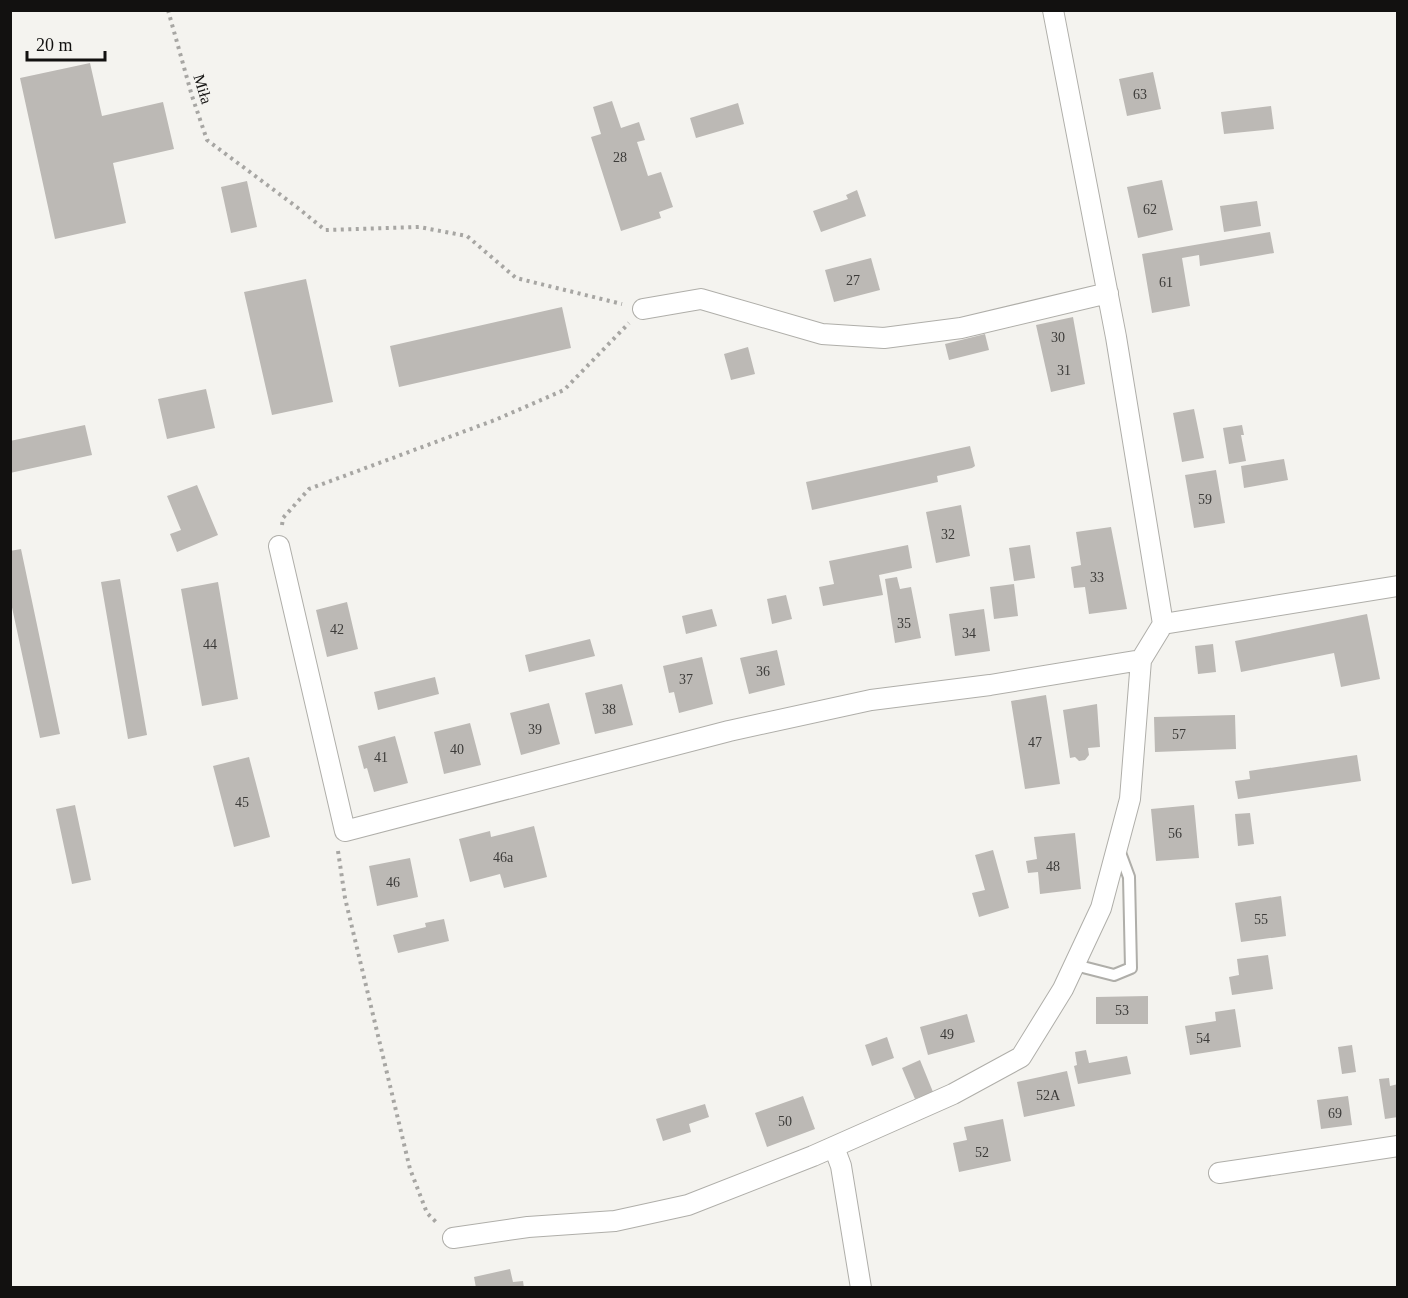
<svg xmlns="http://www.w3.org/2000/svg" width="1408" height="1298" font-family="'Times New Roman',serif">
	<rect width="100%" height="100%" fill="#f4f3ef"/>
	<path fill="#bcb9b5" d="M90 63 102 116 163 102 174 149 113 163 126 223 55 239 20 78Z
		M1153 72 1161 109 1127 116 1119 79Z
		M612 101 621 128 639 122 645 140 637 142 648 176 661 172 673 207 659 212 661 218 621 231 591 137 601 134 593 107Z
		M738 103 744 124 696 138 690 118Z
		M1271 106 1274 129 1224 134 1221 112Z
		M1162 180 1173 230 1138 238 1127 187Z
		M247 181 257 227 231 233 221 187Z
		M857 190 866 216 821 232 813 211 848 199 846 195Z
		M1257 201 1261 226 1224 232 1220 206Z
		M1270 232 1274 253 1200 266 1199 255 1182 258 1190 306 1152 313 1142 254Z
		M871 258 880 290 834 302 825 270Z
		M306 279 333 402 272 415 244 292Z
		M562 307 571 348 399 387 390 346Z
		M1073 317 1085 384 1051 392 1036 325Z
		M985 334 989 350 949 360 945 344Z
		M748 347 755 374 731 380 724 354Z
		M206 389 215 428 167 439 158 399Z
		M1194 409 1204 458 1182 462 1173 413Z
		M85 425 92 455 10 473V441Z
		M1242 425 1244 435H1241L1246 461 1229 464 1223 428Z
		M970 446 975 466 972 468 937 476 938 482 812 510 806 482Z
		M1284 459 1288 480 1244 488 1241 466Z
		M1216 470 1225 523 1194 528 1185 475Z
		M197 485 218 535 177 552 170 534 181 530 167 496Z
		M961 505 970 556 936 563 926 512Z
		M1111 527 1127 609 1089 614 1085 587 1074 588 1071 567 1081 565 1076 532Z
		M908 545 912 568 879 575 883 595 823 606 819 587 834 584 829 561Z
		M1030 545 1035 578 1014 581 1009 548Z
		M21 549 60 734 40 738 10 598V551Z
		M897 577 900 589 911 587 921 638 895 643 885 579Z
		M120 579 147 735 128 739 101 582Z
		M218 582 238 699 202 706 181 589Z
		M1014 584 1018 616 994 619 990 587Z
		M786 595 792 619 772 624 767 599Z
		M347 602 358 649 327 657 316 610Z
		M712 609 717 626 686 634 682 616Z
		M984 609 990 651 955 656 949 614Z
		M1367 614 1380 679 1341 687 1334 653 1241 672 1235 641Z
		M590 639 595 656 529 672 525 655Z
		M1213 644 1216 672 1198 674 1195 646Z
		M777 650 785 685 749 694 740 658Z
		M702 657 713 704 679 713 674 692 669 693 663 666Z
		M435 677 439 694 378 710 374 692Z
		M622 684 633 725 595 734 585 693Z
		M1046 695 1060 784 1025 789 1011 701Z
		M549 703 560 744 521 755 510 713Z
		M1097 704 1100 747 1088 748 1089 755 1085 760 1079 761 1075 757 1070 758 1063 710Z
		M1235 715 1236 749 1155 752 1154 717Z
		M470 723 481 765 444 774 434 732Z
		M395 736 408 783 374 792 367 768 364 769 358 746Z
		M1357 755 1361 781 1238 799 1235 781 1250 779 1249 771Z
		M249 757 270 837 234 847 213 766Z
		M75 805 91 880 72 884 56 809Z
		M1194 805 1199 858 1156 861 1151 809Z
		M1250 813 1254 844 1238 846 1235 814Z
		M534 826 547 877 504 888 500 874 470 882 459 839 490 831 491 837Z
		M1075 833 1081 889 1040 894 1038 872 1028 873 1026 861 1037 859 1034 837Z
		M993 850 1009 908 979 917 972 893 985 890 975 855Z
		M410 858 418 897 377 906 369 866Z
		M1281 896 1286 936 1241 942 1235 903Z
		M444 919 449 941 398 953 393 935 426 927 425 923Z
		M1268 955 1273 989 1232 995 1229 977 1239 975 1237 959Z
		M1148 996V1024H1096V997Z
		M1235 1009 1241 1047 1190 1055 1185 1026 1216 1021 1215 1012Z
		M967 1014 975 1042 928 1055 920 1027Z
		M887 1037 894 1058 872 1066 865 1045Z
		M1352 1045 1356 1072 1342 1074 1338 1047Z
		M1086 1050 1089 1063 1127 1056 1131 1074 1078 1084 1074 1066 1077 1065 1075 1052Z
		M920 1060 933 1092 915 1099 902 1068Z
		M1067 1071 1075 1106 1024 1117 1017 1082Z
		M1389 1078 1390 1086 1398 1084V1117L1385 1119 1379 1079Z
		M803 1096 815 1129 767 1147 755 1113Z
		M1348 1096 1352 1125 1321 1129 1317 1100Z
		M705 1104 709 1117 689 1124 691 1132 663 1141 656 1119Z
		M1003 1119 1011 1161 959 1172 953 1143 967 1140 964 1127Z
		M510 1269 513 1282 523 1281 524 1288H476L474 1277Z"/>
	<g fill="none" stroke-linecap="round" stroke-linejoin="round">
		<defs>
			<path id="service" d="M1075 965 1114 975 1131 968 1129 877 1119 850"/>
			<path id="minor" d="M1053 10 1116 337 1163 624 1398 586
				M643 309 701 299 822 334 884 338 961 328 1108 293
				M279 546 345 831 729 731 871 700 990 685 1141 660 1163 624
				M834 1147 841 1166 861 1288
				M1219 1173 1398 1146
				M453 1238 528 1227 615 1221 688 1205 813 1156 953 1094 1021 1057 1063 989 1101 908 1130 799 1141 660"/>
		</defs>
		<use href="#service" stroke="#afaea9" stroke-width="14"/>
		<use href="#minor" stroke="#afaea9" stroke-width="22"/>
		<path stroke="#a7a6a3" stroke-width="4" stroke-dasharray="3 4.5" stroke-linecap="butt" d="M168 10 192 96 207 140 298 208 325 230 419 227 467 236 516 278 622 304
			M282 525 283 518 309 489 495 420 564 390 629 323
			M338 851 345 898 410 1169 427 1213 437 1223"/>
		<use href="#service" stroke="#fff" stroke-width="10"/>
		<use href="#minor" stroke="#fff" stroke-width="20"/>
	</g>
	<g text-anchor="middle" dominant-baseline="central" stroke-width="4.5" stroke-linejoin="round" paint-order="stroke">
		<g font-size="14" fill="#3c3b39">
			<text x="1140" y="94">63</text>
			<text x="620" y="157">28</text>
			<text x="1150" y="209">62</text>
			<text x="853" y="280">27</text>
			<text x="1166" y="282">61</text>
			<text x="1058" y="337">30</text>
			<text x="1064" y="370">31</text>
			<text x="1205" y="499">59</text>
			<text x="948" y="534">32</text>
			<text x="1097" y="577">33</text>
			<text x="904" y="623">35</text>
			<text x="337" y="629">42</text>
			<text x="969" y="633">34</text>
			<text x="210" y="644">44</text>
			<text x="763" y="671">36</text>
			<text x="686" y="679">37</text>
			<text x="609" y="709">38</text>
			<text x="535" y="729">39</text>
			<text x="1179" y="734">57</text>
			<text x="1035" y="742">47</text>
			<text x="457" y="749">40</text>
			<text x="381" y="757">41</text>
			<text x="242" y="802">45</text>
			<text x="1175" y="833">56</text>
			<text x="503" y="857">46a</text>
			<text x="1053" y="866">48</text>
			<text x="393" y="882">46</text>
			<text x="1261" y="919">55</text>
			<text x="1122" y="1010">53</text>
			<text x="947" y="1034">49</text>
			<text x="1203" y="1038">54</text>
			<text x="1048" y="1095">52A</text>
			<text x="1335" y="1113">69</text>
			<text x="785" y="1121">50</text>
			<text x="982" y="1152">52</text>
		</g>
		<g font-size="16" fill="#121110" stroke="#f4f3ef">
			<text transform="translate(203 89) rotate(73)">Miła</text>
		</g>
	</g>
	<rect width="1408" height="1298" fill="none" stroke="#121110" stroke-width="24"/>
	<path d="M27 51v9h78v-9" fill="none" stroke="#121110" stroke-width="3"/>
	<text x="36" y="51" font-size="18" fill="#121110" stroke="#f4f3ef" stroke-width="4.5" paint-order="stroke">20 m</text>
</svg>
